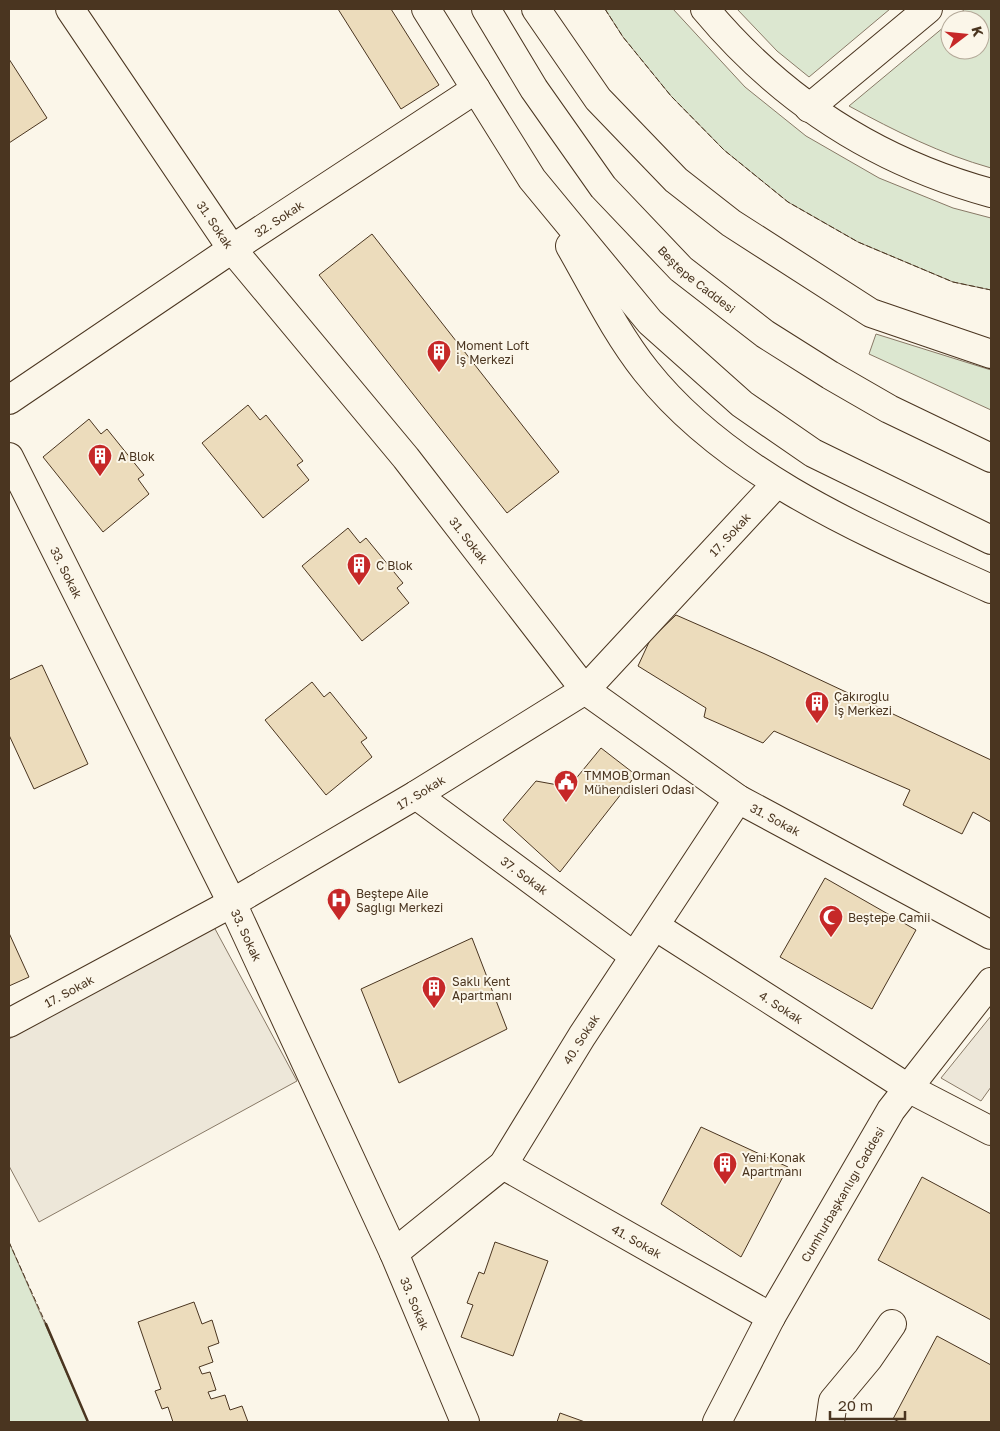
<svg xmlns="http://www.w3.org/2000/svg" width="1000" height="1431" font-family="'Golos Text',sans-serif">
	<rect width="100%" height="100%" fill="#fbf6e9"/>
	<path fill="#dce7d0" stroke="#887966" d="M605 9H673L745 87 806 136 879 178 953 208 991 218V290L953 282 858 242 788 202 724 150 671 96 623 37Z
		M737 9H890L809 77 777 51Z
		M965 9H991V168C941 154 895 131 849 106L950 22V50H980V20H952Z
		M876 334 991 370V410L869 354Z
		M9 1242 88 1422H9Z"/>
	<path fill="#ede7d9" stroke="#887966" d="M214 927 297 1081 39 1222 9 1166V1039Z
		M991 1016V1087L981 1101 941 1078Z"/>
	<path fill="#ecdcbc" stroke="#4a3520" d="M338 9H391L439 85 401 109Z
		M9 59 47 118 9 143Z
		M372 234 559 472 507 513 319 275Z
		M248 405 260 420 266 415 303 461 297 465 309 480 263 518 202 443Z
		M89 419 101 434 107 429 144 475 138 479 149 494 103 532 43 457Z
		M348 528 360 543 366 538 403 583 397 588 409 603 362 641 302 566Z
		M676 615 765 654 991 760V822L973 812 962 834 903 805 910 790 774 731 763 743 704 717 706 708 638 666 650 640Z
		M42 665 88 764 34 789 9 735V680Z
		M312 682 324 697 330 692 367 738 361 742 372 757 326 795 265 720Z
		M601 748 636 775 560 872 503 820 536 781 569 787Z
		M825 878 916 930 872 1009 780 957Z
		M9 933 29 977 9 986Z
		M472 938 507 1029 399 1083 361 989Z
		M701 1127 788 1167 741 1257 661 1204Z
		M922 1177 991 1214V1320L878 1260Z
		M495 1242 548 1261 513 1356 461 1337 473 1305 467 1303 479 1272 484 1274Z
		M194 1302 202 1324 212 1320 219 1343 208 1347 213 1362 199 1367 202 1374 210 1372 216 1390 208 1392 211 1399 225 1395 230 1410 242 1406 248 1422H173L168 1407 162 1409 155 1391 161 1389 138 1322Z
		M937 1336 991 1365V1422H900L893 1419Z
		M560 1413 585 1422H557Z"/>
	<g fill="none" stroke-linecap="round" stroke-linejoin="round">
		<defs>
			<g id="minor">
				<path id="s1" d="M70 9 232 249 406 458 585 690 738 799 991 935"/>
				<path d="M705 9C781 100 877 162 991 193"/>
				<path d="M809 108 928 9"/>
				<path id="s2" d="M9 400 232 249 476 89"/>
				<path id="s3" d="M9 457 232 903 394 1253 465 1422"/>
				<path id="s4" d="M416 795 634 956"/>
				<path id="s5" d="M655 926 908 1088 991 1131"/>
				<path id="s6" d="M9 1023 232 903 416 795 585 690 776 484"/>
				<path id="s7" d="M503 1165 771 1317"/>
				<path id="s8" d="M394 1253 503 1165 582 1036 738 799"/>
				<path d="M830 1422 833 1401 868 1359 892 1324"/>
			</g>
			<g id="major">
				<path d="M426 9 532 179 650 322 742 404 813 453 991 540"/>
				<path id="s9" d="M486 9 534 89 603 187 681 269 765 334 830 375 889 409 991 458"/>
				<path d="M536 9 598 99 676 180 731 223 871 313 991 354"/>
				<path d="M570 246C594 288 616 333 646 371 730 477 872 535 991 589"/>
				<path id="s10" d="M717 1422 771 1317 891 1110 991 982"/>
			</g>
		</defs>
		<use href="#minor" stroke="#4a3520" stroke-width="30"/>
		<use href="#major" stroke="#4a3520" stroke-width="30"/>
		<use href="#minor" stroke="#fbf6e9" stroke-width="28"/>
		<use href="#major" stroke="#fbf6e9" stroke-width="28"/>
		<path stroke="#4a3520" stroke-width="1" stroke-dasharray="6 2.5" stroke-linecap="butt" d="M605 9 623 37 671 96 724 150 788 202 858 242 953 282 991 290
			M9 1242 46 1324"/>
		<path stroke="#4a3520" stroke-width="2.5" d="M46 1324 88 1422"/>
	</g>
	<defs>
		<symbol id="building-pin" viewBox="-11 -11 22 30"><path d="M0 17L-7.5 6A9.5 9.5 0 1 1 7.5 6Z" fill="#c62828" stroke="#fbf6e9"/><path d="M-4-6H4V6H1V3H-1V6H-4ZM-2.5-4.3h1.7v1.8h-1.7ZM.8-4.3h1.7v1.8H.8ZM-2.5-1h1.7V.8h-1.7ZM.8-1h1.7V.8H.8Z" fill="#fff"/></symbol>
		<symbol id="civic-pin" viewBox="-11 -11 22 30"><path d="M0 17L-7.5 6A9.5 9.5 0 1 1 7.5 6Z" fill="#c62828" stroke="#fbf6e9"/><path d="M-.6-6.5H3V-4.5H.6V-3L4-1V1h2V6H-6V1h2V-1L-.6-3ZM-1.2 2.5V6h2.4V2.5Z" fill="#fff"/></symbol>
		<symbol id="hospital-pin" viewBox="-11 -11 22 30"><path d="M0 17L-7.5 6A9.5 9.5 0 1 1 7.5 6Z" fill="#c62828" stroke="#fbf6e9"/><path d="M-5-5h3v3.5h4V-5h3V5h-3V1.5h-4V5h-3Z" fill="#fff"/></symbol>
		<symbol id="mosque-pin" viewBox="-11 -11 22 30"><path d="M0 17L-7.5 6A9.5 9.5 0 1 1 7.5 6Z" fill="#c62828" stroke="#fbf6e9"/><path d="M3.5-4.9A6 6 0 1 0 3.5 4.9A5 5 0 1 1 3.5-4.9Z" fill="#fff"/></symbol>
	</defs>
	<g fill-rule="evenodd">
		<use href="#building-pin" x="425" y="338" width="28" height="38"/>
		<use href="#building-pin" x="86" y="442" width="28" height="38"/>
		<use href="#building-pin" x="345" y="551" width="28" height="38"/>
		<use href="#building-pin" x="803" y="689" width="28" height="38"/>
		<use href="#civic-pin" x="552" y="768" width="28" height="38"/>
		<use href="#hospital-pin" x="325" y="886" width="28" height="38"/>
		<use href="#mosque-pin" x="817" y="903" width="28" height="38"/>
		<use href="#building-pin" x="420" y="974" width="28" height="38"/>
		<use href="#building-pin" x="711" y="1150" width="28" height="38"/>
	</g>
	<g text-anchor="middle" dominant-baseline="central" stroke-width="4" stroke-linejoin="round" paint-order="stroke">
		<g font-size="12" fill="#4a3520" stroke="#fbf6e9">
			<text stroke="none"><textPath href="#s2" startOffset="325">32. Sokak</textPath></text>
			<text stroke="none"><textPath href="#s1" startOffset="260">31. Sokak</textPath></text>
			<text stroke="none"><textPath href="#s9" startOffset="345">Beştepe Caddesi</textPath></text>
			<text stroke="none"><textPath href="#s6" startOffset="878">17. Sokak</textPath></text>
			<text stroke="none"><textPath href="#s1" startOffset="665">31. Sokak</textPath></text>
			<text stroke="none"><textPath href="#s3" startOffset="129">33. Sokak</textPath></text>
			<text stroke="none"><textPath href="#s6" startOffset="472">17. Sokak</textPath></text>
			<text stroke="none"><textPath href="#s1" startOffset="1085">31. Sokak</textPath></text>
			<text stroke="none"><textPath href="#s4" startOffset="135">37. Sokak</textPath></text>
			<text stroke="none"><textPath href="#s3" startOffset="534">33. Sokak</textPath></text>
			<text stroke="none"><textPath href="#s6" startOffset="68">17. Sokak</textPath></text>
			<text stroke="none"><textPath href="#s5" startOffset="150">4. Sokak</textPath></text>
			<text stroke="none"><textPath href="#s8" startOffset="288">40. Sokak</textPath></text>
			<text stroke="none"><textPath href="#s10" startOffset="260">Cumhurbaşkanlığı Caddesi</textPath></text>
			<text stroke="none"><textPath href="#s7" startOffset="154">41. Sokak</textPath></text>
			<text stroke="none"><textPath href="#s3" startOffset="939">33. Sokak</textPath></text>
		</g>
		<g font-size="12" fill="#4a3520" stroke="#fbf6e9" text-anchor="start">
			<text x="456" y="345">Moment Loft<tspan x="456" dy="14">İş Merkezi</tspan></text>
			<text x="118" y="456">A Blok</text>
			<text x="376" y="565">C Blok</text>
			<text x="834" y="696">Çakıroğlu<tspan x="834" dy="14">İş Merkezi</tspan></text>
			<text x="584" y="775">TMMOB Orman<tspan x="584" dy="14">Mühendisleri Odası</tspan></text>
			<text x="356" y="893">Beştepe Aile<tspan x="356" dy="14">Sağlığı Merkezi</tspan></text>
			<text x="848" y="917">Beştepe Camii</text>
			<text x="452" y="981">Saklı Kent<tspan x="452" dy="14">Apartmanı</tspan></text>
			<text x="742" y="1157">Yeni Konak<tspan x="742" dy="14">Apartmanı</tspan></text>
		</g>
	</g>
	<rect width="1000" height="1431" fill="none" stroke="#4a3520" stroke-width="20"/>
	<g transform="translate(965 35) rotate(74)"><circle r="24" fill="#fbf6e9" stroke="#b4a999"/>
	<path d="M0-4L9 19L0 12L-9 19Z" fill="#c62828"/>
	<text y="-8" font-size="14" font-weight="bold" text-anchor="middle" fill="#4a3520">K</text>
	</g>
	<path d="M830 1411v8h75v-8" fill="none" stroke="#4a3520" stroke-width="2.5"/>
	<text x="838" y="1411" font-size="15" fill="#4a3520" stroke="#fbf6e9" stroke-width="4" paint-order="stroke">20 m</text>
</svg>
